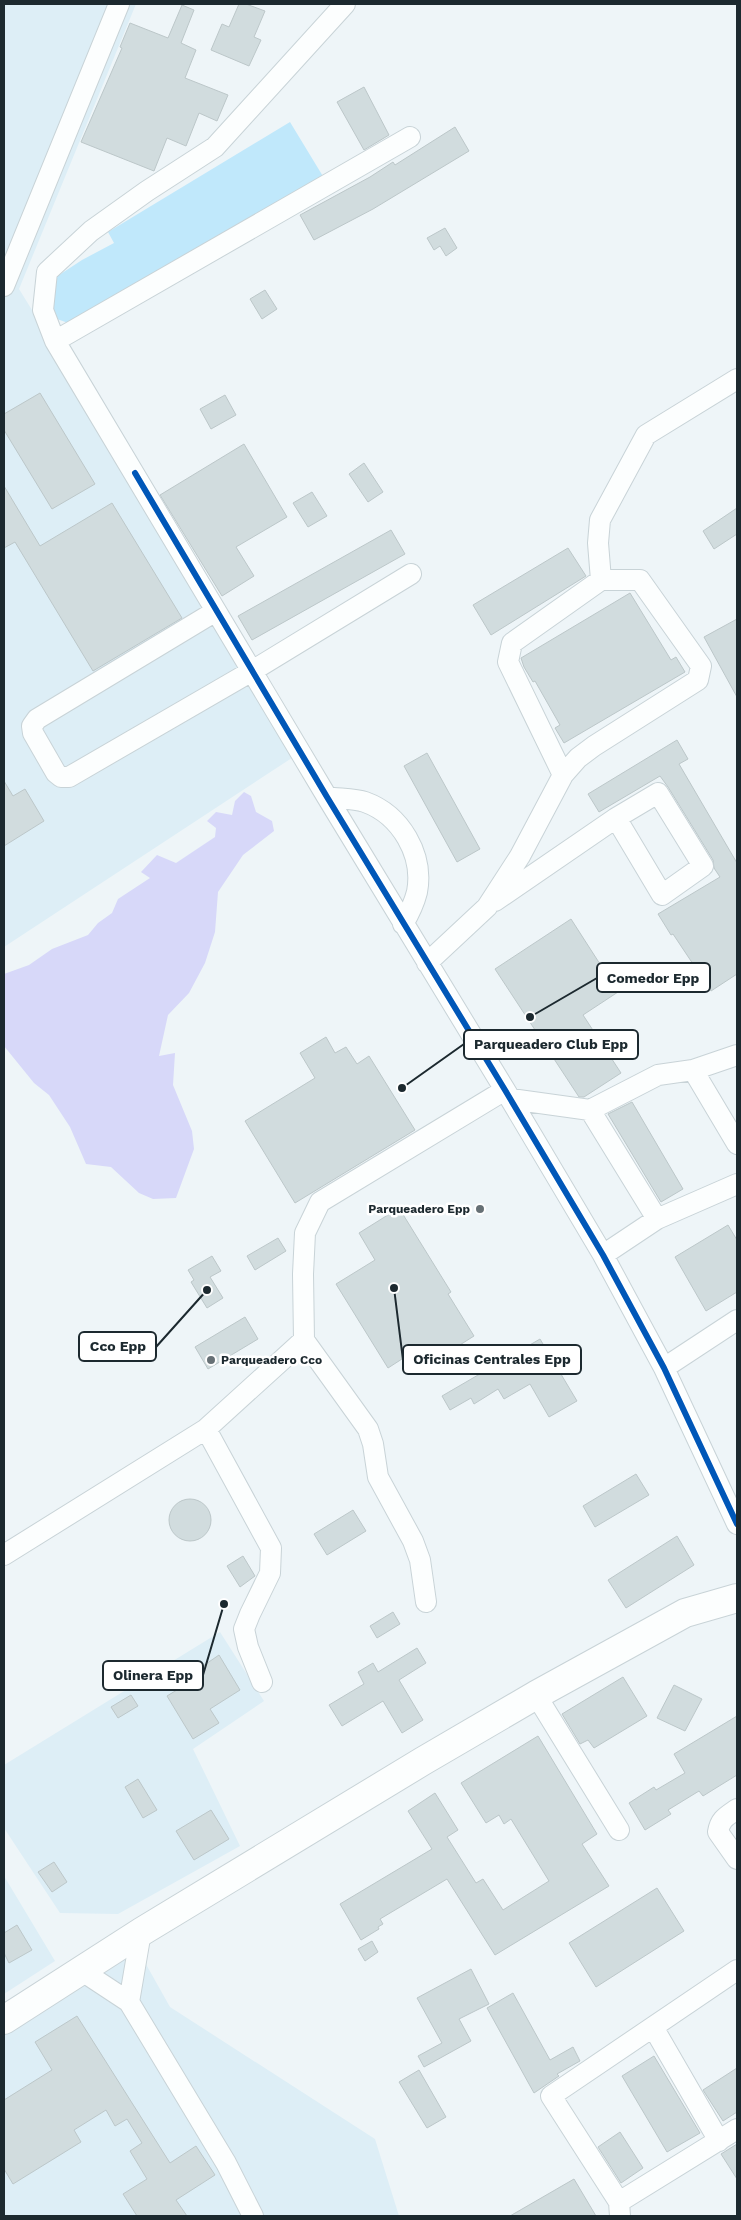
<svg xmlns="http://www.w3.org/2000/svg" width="741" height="2220" font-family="'Work Sans',sans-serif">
	<rect width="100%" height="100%" fill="#eef5f8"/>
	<path fill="#ddeef6" d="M4 4H136L19 289 304 750 4 947Z
		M220 1632 264 1701 193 1749 240 1846 118 1914 60 1913 4 1828V1765Z
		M4 1876 55 1961 4 1994Z
		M138 1950 170 2007 375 2139 399 2216H4V2033Z"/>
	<path fill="#c0e8fb" d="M290 122 324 178 71 324 57 319 49 309 53 279 82 260 114 243 108 232Z"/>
	<path fill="#d7d8f9" d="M244 792 251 796 256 812 272 821 274 831 243 855 218 892 215 932 205 963 189 993 168 1015 159 1056 175 1053 173 1085 192 1131 194 1149 176 1198 153 1199 139 1193 111 1167 86 1164 70 1127 49 1095 34 1083 4 1046V974L29 965 52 949 88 935 98 923 112 913 118 899 150 878 141 872 157 855 176 863 215 837 216 828 207 821 216 812 232 815 235 801Z"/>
	<path fill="#d1dcde" stroke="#bcc7c9" d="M239 4H246L265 11 254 37 261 40 249 66 211 50 222 24 229 27Z
		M182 5 194 10 181 43 196 50 185 78 228 95 217 121 199 113 186 146 167 138 154 171 81 142 122 48 120 47 130 23 168 38Z
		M364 87 389 135 364 150 337 102Z
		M455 127 469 151 373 209 314 240 300 215 370 177 393 162 395 165Z
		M445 228 457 248 446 256 440 246 434 250 427 238Z
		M265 290 277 309 262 319 250 299Z
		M40 393 95 484 52 509 4 430V414Z
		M225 395 236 415 211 429 200 409Z
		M244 444 287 517 236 547 254 576 222 596 160 495Z
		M364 463 383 492 368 502 349 474Z
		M4 486 40 546 112 503 182 618 93 671 15 542 4 548Z
		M312 492 327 516 308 527 293 503Z
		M737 508V534L714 549 703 531Z
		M391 530 405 554 252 640 238 616Z
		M568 548 586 576 491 635 473 605Z
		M630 593 671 660 676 657 685 672 564 743 555 728 560 725 535 681 533 682 524 667 521 658Z
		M737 619V697L704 637Z
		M677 740 688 759 679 764 737 863V974L711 991 673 934 671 935 658 914 720 877 714 868 713 860 668 787 660 776 599 812 588 794Z
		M427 753 480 849 457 862 404 766Z
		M4 781 13 796 25 789 44 821 4 846Z
		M571 919 618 992 583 1015 621 1073 584 1097H579L495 969Z
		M326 1037 335 1053 346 1047 357 1064 369 1056 415 1130 295 1203 245 1121 315 1078 300 1053Z
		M632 1102 683 1189 661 1202 608 1114Z
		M399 1208 451 1292 448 1294 474 1336 436 1360 434 1358 410 1372 402 1359 388 1368 336 1284 375 1260 359 1233Z
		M728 1225 737 1240V1292L706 1311 675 1257Z
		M278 1238 286 1251 255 1270 247 1256Z
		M212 1256 221 1271 210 1277 223 1298 207 1308 191 1282 194 1280 188 1270Z
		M245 1317 258 1339 208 1369 195 1347Z
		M540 1339 577 1401 549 1417 530 1384 504 1399 498 1389 474 1404 471 1398 450 1410 442 1396Z
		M636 1474 649 1495 595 1527 583 1506Z
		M169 1520a21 21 0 1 1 42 0a21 21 0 1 1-42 0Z
		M353 1510 366 1531 327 1555 314 1534Z
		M677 1536 694 1565 626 1608 608 1580Z
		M243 1556 255 1576 240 1587 227 1566Z
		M393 1612 400 1624 377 1638 370 1626Z
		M417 1648 426 1663 399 1680 423 1720 402 1733 383 1701 342 1726 329 1705 364 1684 358 1672 373 1663 378 1672Z
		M219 1655 240 1690 210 1709 219 1723 193 1739 167 1696 203 1674 200 1668Z
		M623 1677 647 1716 594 1748 588 1740 580 1744 562 1714Z
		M674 1685 702 1699 685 1731 657 1718Z
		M131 1695 138 1706 118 1718 111 1707Z
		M737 1716V1775L703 1796 699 1791 668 1810 671 1814 645 1830 629 1803 654 1787 656 1790 685 1773 674 1754Z
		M538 1736 597 1834 582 1844 609 1886 495 1955 447 1879 380 1919 383 1924 378 1927 379 1929 361 1940 340 1904 432 1849 408 1811 435 1793 458 1830 447 1837 476 1883 483 1879 503 1910 549 1881 511 1819 504 1824 499 1815 486 1823 461 1783Z
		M138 1779 157 1810 143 1818 125 1787Z
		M211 1810 229 1839 194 1860 176 1831Z
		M54 1862 67 1882 52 1892 38 1872Z
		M657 1888 684 1931 596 1987 569 1943Z
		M17 1925 32 1950 9 1963 4 1953V1933Z
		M372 1941 378 1952 365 1961 358 1949Z
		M471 1969 489 2004 459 2019 471 2041 424 2067 418 2056 442 2043 417 1998Z
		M513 1993 550 2060 573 2047 580 2061 557 2074 559 2076 534 2093 487 2008Z
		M77 2016 170 2163 196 2146 215 2175 176 2200 187 2216H137L123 2194 147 2179 130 2151 142 2143 127 2119 115 2126 106 2110 74 2130 81 2142 13 2184 4 2169V2100L52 2070 35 2042Z
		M654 2056 700 2133 667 2152 622 2076Z
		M737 2068V2112L723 2121 703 2090Z
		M419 2070 446 2117 427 2128 399 2082Z
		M620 2132 643 2168 621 2183 598 2147Z
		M737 2144V2179L721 2154Z
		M574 2179 596 2216H510Z"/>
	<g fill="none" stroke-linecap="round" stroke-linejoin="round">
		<defs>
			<path id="minor" d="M345 4 215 147 147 191 91 231 47 272 43 310 55 341 327 797 505 1090 603 1255 664 1368 737 1524
				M4 286 119 4
				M55 341 410 137
				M601 580 598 543 600 520 646 435 737 379
				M216 611 37 719 32 726 33 733 56 773 61 777H69L252 671 411 574
				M327 797C339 799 354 798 365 802 401 815 424 855 417 892 414 904 409 914 403 924
				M495 901 616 818 658 793 703 866 662 895 616 818
				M427 963 487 907 520 856 563 775 578 758 594 746 698 680 701 666 640 580H601L512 643 508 662 563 775
				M693 1070 737 1144
				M511 1099 590 1110 658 1075 693 1070 737 1055
				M590 1110 657 1219
				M603 1255 657 1219 737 1184
				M304 1340 368 1429 373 1444 378 1477 413 1541 420 1560 426 1602
				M664 1368 737 1320
				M206 1429 271 1548 270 1573 250 1614 244 1629 248 1647 262 1682
				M4 1555 206 1429 304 1340 303 1274 305 1233 320 1202 505 1090
				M536 1695 619 1830
				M737 1809C727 1816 720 1819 718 1832L737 1859
				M82 1971 129 2002 226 2163 253 2216
				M129 2002 141 1932
				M653 2027 719 2141
				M619 2202 737 2129
				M620 2216 619 2202 551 2096 737 1970"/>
			<path id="highway" d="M4 2020 141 1932 423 1761 536 1695 685 1613 737 1598"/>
		</defs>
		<use href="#minor" stroke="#c8d3d7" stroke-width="22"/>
		<use href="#highway" stroke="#c8d3d7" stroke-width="30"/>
		<use href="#minor" stroke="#fcfefe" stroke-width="20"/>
		<use href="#highway" stroke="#fcfefe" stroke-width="28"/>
		<defs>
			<path id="cycleway" d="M135 473 327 797 505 1090 603 1255 664 1368 737 1524"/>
		</defs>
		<use href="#cycleway" stroke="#fff" stroke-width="9"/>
		<use href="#cycleway" stroke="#0057b8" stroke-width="6"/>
	</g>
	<g fill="#667075" stroke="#fff" stroke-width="2">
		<circle cx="480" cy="1209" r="5"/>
		<circle cx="211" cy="1360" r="5"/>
	</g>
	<g text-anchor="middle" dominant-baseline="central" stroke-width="5" stroke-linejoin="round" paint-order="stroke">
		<g font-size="12" font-weight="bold" fill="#1c292f" stroke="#fff" text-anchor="end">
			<text x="470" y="1209">Parqueadero Epp</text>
			<text x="221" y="1360" text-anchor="start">Parqueadero Cco</text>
		</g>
	</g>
	<path fill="none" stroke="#1c292f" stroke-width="2" d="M530 1017L597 978M402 1088L464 1044M207 1290L156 1347M394 1288L403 1360M224 1604L203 1675"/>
	<g fill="#1c292f" stroke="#fff" stroke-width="2">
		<circle cx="530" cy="1017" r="5"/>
		<circle cx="402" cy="1088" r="5"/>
		<circle cx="207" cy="1290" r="5"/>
		<circle cx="394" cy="1288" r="5"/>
		<circle cx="224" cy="1604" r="5"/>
	</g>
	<g fill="#fff" stroke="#1c292f" stroke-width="2">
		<rect x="597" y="963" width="113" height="29" rx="5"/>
		<rect x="464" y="1030" width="174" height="29" rx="5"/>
		<rect x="79" y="1332" width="77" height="29" rx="5"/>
		<rect x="403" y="1345" width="178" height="29" rx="5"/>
		<rect x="103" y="1661" width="100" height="29" rx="5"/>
	</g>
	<g font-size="14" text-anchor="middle" font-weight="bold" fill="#1c292f">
		<text x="653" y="983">Comedor Epp</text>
		<text x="551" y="1049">Parqueadero Club Epp</text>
		<text x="118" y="1351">Cco Epp</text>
		<text x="492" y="1364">Oficinas Centrales Epp</text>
		<text x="153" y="1680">Olinera Epp</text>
	</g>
	<rect width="741" height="2220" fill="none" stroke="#1c292f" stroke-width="10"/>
</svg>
